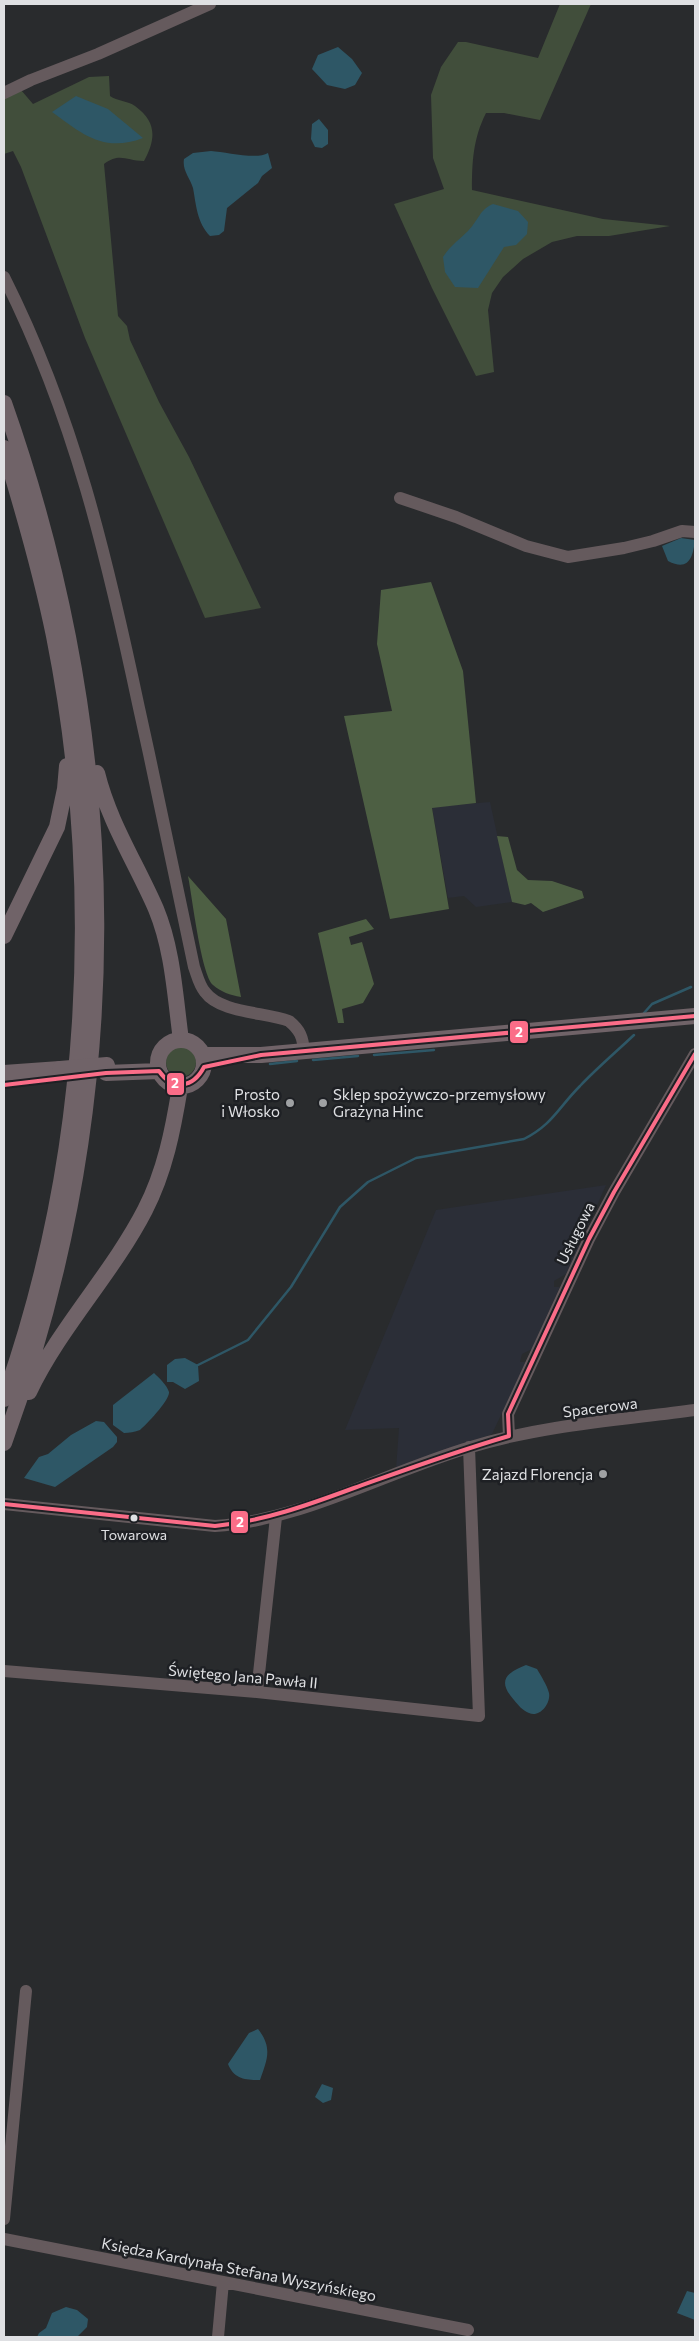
<svg xmlns="http://www.w3.org/2000/svg" width="699" height="2341" font-family="Commissioner,sans-serif">
	<rect width="100%" height="100%" fill="#292b2d"/>
	<path fill="#2b2e37" d="M490 802 512 902 476 907 464 896 448 898 432 807Z
		M606 1185 586 1230 579 1232 575 1239 579 1247 566 1274 554 1281V1287H560L532 1349 522 1354 520 1362H526L492 1434 396 1469 399 1428 345 1430 436 1210Z"/>
	<path fill="#414e3b" d="M560 4H591L540 120 504 113H486C473 139 472 162 472 190L603 219 670 226 609 236H577L552 242 523 259 503 277 492 293 488 310 494 372 476 376 432 288 394 204 444 189 433 158 431 95 441 67 458 42H466L538 58Z
		M109 76 110 96C117 101 128 101 135 106 157 122 156 139 144 161 126 161 120 152 104 164L118 316 127 326 130 340 159 402 189 457 261 608 205 618 85 338 21 167 13 151 4 154V98L21 90 33 104 89 77Z
		M166 1062a15 15 0 1 1 30 0a15 15 0 1 1-30 0Z"/>
	<path fill="#4d5f43" d="M431 582 463 671 476 803 432 808 449 909 390 919 344 716 392 711 377 644 381 590Z
		M497 836 508 837 517 870 528 880 552 881 582 891 584 898 543 912 531 903 525 905 512 902Z
		M188 876 226 919 241 997C230 995 221 992 213 985 201 974 192 895 188 876Z
		M366 919 374 929 349 937 351 945 362 942 374 984 363 1003 342 1009 344 1023H338L318 933Z"/>
	<path fill="#2e5766" d="M338 47 352 59 362 73 355 85 345 89 327 85 312 69 318 55Z
		M76 96 108 109 143 138C104 153 82 134 52 112Z
		M319 119 328 130V144L322 148 315 147 311 139 312 124Z
		M211 151C226 152 257 160 268 153L272 168 262 176 258 183 227 208 224 231 219 235 210 236C197 223 196 204 193 188 190 178 182 170 184 159L193 153Z
		M493 204 518 211 528 222 527 234 516 245 504 247 478 288 455 287 445 272 443 257C451 245 459 240 468 231 478 221 480 209 493 204Z
		M681 538 695 540C693 557 689 572 668 561L662 546Z
		M185 1358 198 1365 199 1381 185 1389 173 1382H167V1365L175 1359Z
		M154 1373C159 1378 167 1385 169 1392 170 1400 146 1425 140 1430 135 1432 129 1433 124 1433L113 1425V1405Z
		M96 1421 104 1422 117 1437V1442L113 1447 55 1487 24 1478 39 1457 48 1454 71 1435Z
		M526 1665 537 1669C541 1676 547 1685 549 1693 551 1703 540 1718 529 1713 523 1711 518 1705 514 1700 497 1681 506 1673 526 1665Z
		M258 2029C273 2048 267 2060 260 2080 245 2080 234 2079 228 2064L249 2033Z
		M322 2084 333 2088 331 2100 323 2103 315 2097Z
		M687 2291 695 2293V2320L677 2313Z
		M66 2307 77 2310 88 2319 87 2327 77 2337H37L39 2333 46 2328 52 2313Z"/>
	<g fill="none" stroke-linecap="round" stroke-linejoin="round">
		<path stroke="#2e5766" stroke-width="2.5" d="M644 1013 652 1004 691 987
			M374 1055 434 1050
			M313 1060 358 1056
			M270 1064 297 1061
			M196 1366 248 1340 291 1287 340 1207 368 1182 416 1158 524 1139C553 1124 558 1108 580 1086 597 1068 616 1052 634 1035"/>
		<path stroke="#655a5d" stroke-width="12" d="M4 93 31 80 98 54 210 4
			M4 277C74 416 107 557 139 708 158 794 176 880 194 967 197 975 199 985 205 992 220 1013 265 1012 289 1021 300 1030 303 1037 304 1052
			M400 498 456 517 526 546 568 557 624 548 653 541 682 531 695 532
			M509 1436 508 1414 589 1239 614 1192 695 1054
			M4 1504 215 1526C304 1520 386 1472 471 1447 543 1425 621 1420 695 1410
			M4 1671 257 1692 479 1716 469 1447
			M257 1692 276 1517
			M4 2219 26 1991
			M4 2239 468 2330
			M218 2337 223 2282"/>
		<path stroke="#706368" stroke-width="16" d="M4 403C125 746 129 1100 4 1443
			M4 448C23 510 41 572 54 636 104 888 90 1157 4 1399
			M97 773C109 822 136 863 156 909 173 950 175 996 181 1040
			M4 936 57 827 65 789 67 766
			M158 1063a23 23 0 1 1 46 0a23 23 0 1 1-46 0Z
			M203 1055H261L695 1016
			M4 1073 60 1069
			M106 1073 159 1071
			M29 1392C60 1327 112 1274 145 1210 165 1171 173 1130 180 1087"/>
		<path stroke="#706368" stroke-width="16" d="M60 1069 107 1065"/>
		<defs>
			<path id="bus-1" d="M4 1085 106 1073 159 1071C173 1091 193 1088 204 1067L261 1055 695 1016
				M4 1504 215 1526C264 1521 308 1505 354 1488 405 1470 457 1451 509 1436L508 1414 589 1239 614 1192 695 1054"/>
		</defs>
		<use href="#bus-1" stroke="#1e2024" stroke-width="8"/>
		<use href="#bus-1" stroke="#fb6d88" stroke-width="4"/>
	</g>
	<g fill="#9fa1a3" stroke="#1e2024" stroke-width="2">
		<circle cx="290" cy="1103" r="5"/>
		<circle cx="323" cy="1103" r="5"/>
		<circle cx="603" cy="1474" r="5"/>
	</g>
	<circle fill="#dfe0e3" stroke="#1e2024" stroke-width="2" cx="134" cy="1518" r="4.5"/>
	<g text-anchor="middle" dominant-baseline="central" stroke-width="5" stroke-linejoin="round" paint-order="stroke">
		<g font-size="14" fill="#dfe0e3" stroke="#1e2024">
			<text x="134" y="1534">Towarowa</text>
		</g>
		<g font-size="15" fill="#dfe0e3" stroke="#1e2024" text-anchor="end">
			<text x="280" y="1094">Prosto<tspan x="280" dy="17">i Włosko</tspan></text>
			<text x="333" y="1094" text-anchor="start">Sklep spożywczo-przemysłowy<tspan x="333" dy="17">Grażyna Hinc</tspan></text>
			<text x="593" y="1474">Zajazd Florencja</text>
		</g>
		<g font-size="15" fill="#dfe0e3" stroke="#1e2024">
			<text transform="translate(575 1233) rotate(-64)">Usługowa</text>
			<text transform="translate(600 1407) rotate(-7)">Spacerowa</text>
			<text transform="translate(243 1676) rotate(5)">Świętego Jana Pawła II</text>
			<text transform="translate(239 2269) rotate(11)">Księdza Kardynała Stefana Wyszyńskiego</text>
		</g>
	</g>
	<g stroke="#1e2024" stroke-width="2">
		<rect x="509" y="1020" width="20" height="24" rx="5" fill="#fb6d88"/>
		<rect x="166" y="1072" width="19" height="24" rx="5" fill="#fb6d88"/>
		<rect x="230" y="1510" width="19" height="24" rx="5" fill="#fb6d88"/>
	</g>
	<g font-size="14" text-anchor="middle" font-weight="bold" fill="#fff">
		<text x="519" y="1037">2</text>
		<text x="175" y="1088">2</text>
		<text x="240" y="1527">2</text>
	</g>
	<rect width="699" height="2341" fill="none" stroke="#dfe0e3" stroke-width="10"/>
</svg>
